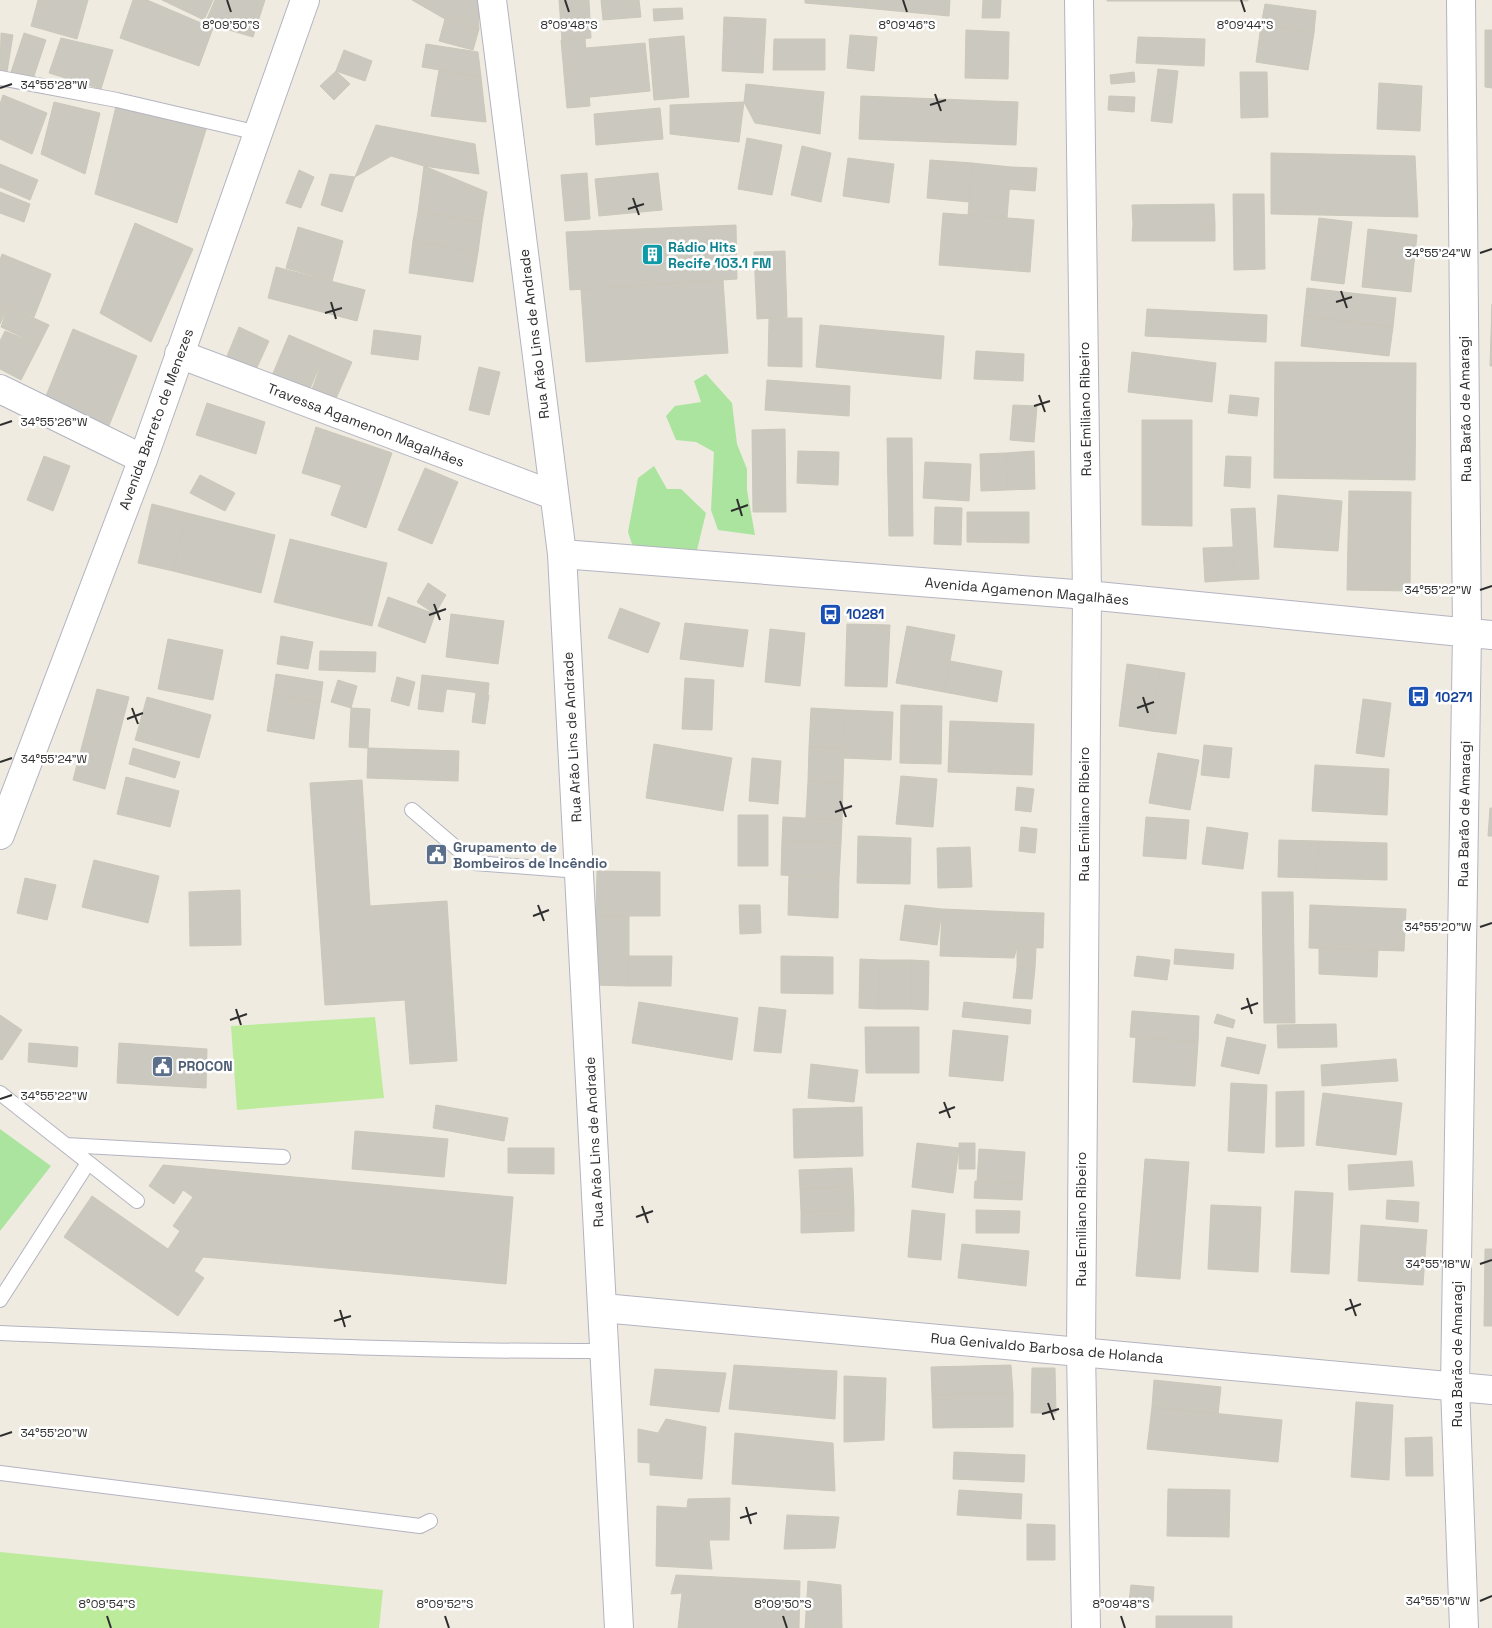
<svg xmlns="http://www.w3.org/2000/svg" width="1492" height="1628" font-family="'Space Grotesk',sans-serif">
	<rect width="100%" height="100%" fill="#efebe1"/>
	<path fill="#abe49e" d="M706 374 732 403 737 444 747 469V490L755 535 718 530 711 510 714 452 696 442 676 440 666 416 675 406 701 402 694 381Z
		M654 466 667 489H681L706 513 697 550 678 556 635 553 628 532 638 478Z
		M0 1129 51 1166 0 1231Z"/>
	<path fill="#bceb9b" d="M375 1017 384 1098 237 1110 231 1026Z
		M0 1552 383 1590 379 1628H0Z"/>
	<path fill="#cbc9bf" stroke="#cbc7ba" d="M38 0H88L77 39 31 26Z
		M133 0H147L213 28 199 66 120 38Z
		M162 0H213L204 20Z
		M215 0H265L253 37 205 23Z
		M412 0H478L479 29 445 19Z
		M559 0H589L591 38 562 40Z
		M601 0H639L641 17 603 20Z
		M805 0H866L865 8 805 3Z
		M866 0H950L949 16 865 8Z
		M983 0H1001L1000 18H982Z
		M1107 0H1248V1H1107Z
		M1265 4 1316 11 1314 33 1261 25Z
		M682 8 683 19 654 21 653 9Z
		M724 17 766 19 763 73 722 71Z
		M445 19 479 29 473 50 439 41Z
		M1261 25 1314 33 1308 70 1256 62Z
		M966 30 1009 32 1008 79 965 78Z
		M1485 30H1492V88L1485 87Z
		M1 33 13 35 6 78 0 77Z
		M24 33 46 40 31 85 9 78Z
		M850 35 877 37 874 71 847 68Z
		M684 36 689 97 654 100 649 39Z
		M1138 37 1205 39 1204 66 1136 63Z
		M61 38 113 50 101 89 49 73Z
		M585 38 590 106 567 108 561 40Z
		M774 39H825V70H773Z
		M645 43 650 91 590 97 586 48Z
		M426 44 478 52 481 77 422 67Z
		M344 50 372 61 365 81 336 71Z
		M1158 69 1178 71 1172 123 1151 121Z
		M439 70 481 77 486 122 431 116Z
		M336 71 350 84 334 100 320 86Z
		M1134 72 1135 82 1111 84 1110 75Z
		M1240 72H1267L1268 117 1241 118Z
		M1379 83 1422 86 1420 131 1377 129Z
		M746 84 824 92 820 134 755 123 744 102Z
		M3 95 47 113 32 154 0 139V104Z
		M861 96 1018 102 1016 145 859 139Z
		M1109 96 1135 97 1134 112 1108 110Z
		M54 102 100 113 85 174 41 154Z
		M117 102 208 123 177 223 95 194Z
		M744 102 739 142 670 134V105Z
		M660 108 663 139 596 145 594 114Z
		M376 125 475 144 479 174 424 166 391 156 355 177Z
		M747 138 782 145 772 195 738 189Z
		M802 146 831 153 821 202 791 195Z
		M1271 153 1415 156 1418 217 1271 214Z
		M848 158 894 164 889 203 843 196Z
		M930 160 972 163 969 202 927 198Z
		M972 163 1011 167 1007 218 968 215Z
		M0 164 38 180 30 200 0 187Z
		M424 166 487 192 482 222 418 212Z
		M1011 167 1037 168 1035 191 1009 189Z
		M299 170 314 177 301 208 286 203Z
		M587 173 590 219 565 221 561 175Z
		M658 173 662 210 599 216 595 179Z
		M330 174 355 177 342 212 321 205Z
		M0 192 30 204 24 222 0 213Z
		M1233 194H1264L1265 269 1234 270Z
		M1214 204 1215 224H1133L1132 205Z
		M418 212 482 222 478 252 413 241Z
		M943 213 1034 220 1030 272 939 265Z
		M1319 218 1352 222 1344 284 1311 280Z
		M135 223 193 249 151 342 100 313Z
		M1133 224H1215V241H1132Z
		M736 225 737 279 570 290 566 232Z
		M298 227 343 241 332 281 286 268Z
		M1368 229 1417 235 1411 292 1362 287Z
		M413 241 478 252 473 282 409 273Z
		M785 251 787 317 757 319 754 252Z
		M2 254 51 274 34 317 0 302V260Z
		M276 267 365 290 357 321 268 298Z
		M723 280 728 353 586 362 581 289Z
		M1307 288 1396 298 1393 327 1304 316Z
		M0 303 8 306 0 324Z
		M1492 304V366H1490Z
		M8 306 49 325 39 345 1 327Z
		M1147 309 1267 315 1266 342 1145 336Z
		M1304 316 1393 327 1389 356 1301 346Z
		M769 318H802V367L768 366Z
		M820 325 944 336 941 379 816 367Z
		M239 327 269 341 254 374 225 361Z
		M73 329 137 356 108 428 44 401Z
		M374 330 421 336 418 360 371 354Z
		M5 331 39 345 21 380 0 369V341Z
		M289 335 326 351 306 398 269 383Z
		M326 351 352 362 334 403 311 392Z
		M976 351 1024 354 1023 381 974 379Z
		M1132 352 1216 363 1212 402 1128 392Z
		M1275 362 1416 363 1415 480 1274 478Z
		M479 367 500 372 489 415 469 410Z
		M767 380 850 386 849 416 765 410Z
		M1230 395 1259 398 1257 416 1228 413Z
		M207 403 265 422 256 454 196 435Z
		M1013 405 1037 406 1034 442 1010 440Z
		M1142 420H1192V526L1142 525Z
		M316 427 357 441 341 485 302 473Z
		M785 429 786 512H753L752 430Z
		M887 438H912L913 536H889Z
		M357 441 392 453 366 528 331 515Z
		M798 451 839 452 838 485 797 483Z
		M1034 451 1035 489 1007 490 1006 453Z
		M1006 453 1007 490 981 491 980 454Z
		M44 456 70 466 53 511 27 500Z
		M1226 456 1251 457 1250 488 1224 486Z
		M925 462 971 464 969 501 923 498Z
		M425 468 458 482 432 544 398 530Z
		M200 475 235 493 225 511 190 493Z
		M1349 491 1411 492 1410 591 1347 590Z
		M1278 495 1342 501 1338 551 1274 547Z
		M152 504 187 513 173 571 138 563Z
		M935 507 962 508 961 545 934 544Z
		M1255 508 1259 579 1235 580 1231 509Z
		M967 512H1029V543L967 542Z
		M187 513 275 535 261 593 173 571Z
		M290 539 387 563 372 626 274 602Z
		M1233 547 1235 580 1205 582 1203 548Z
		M428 583 446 595 435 614 417 602Z
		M388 597 435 614 425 643 378 626Z
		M620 608 660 623 648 653 608 638Z
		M451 614 504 621 498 664 446 657Z
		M685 623 748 630 743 667 680 659Z
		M847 624 890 625 887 687 845 686Z
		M907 626 955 635 944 692 896 683Z
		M770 629 805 633 800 686 765 682Z
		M281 636 313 642 308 669 277 664Z
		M168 639 223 650 213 700 158 689Z
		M320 651 376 652 375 672 319 670Z
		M950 661 1002 671 997 702 944 692Z
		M1127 664 1160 669 1151 731 1119 726Z
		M1160 669 1185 673 1176 734 1151 731Z
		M276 674 323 682 320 703 273 694Z
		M422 675 448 678 443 712 418 709Z
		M397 677 415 682 409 706 391 701Z
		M448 678 489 683 488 694 447 689Z
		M685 678 714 680 712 730 682 729Z
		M338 680 357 686 351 708 331 702Z
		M97 689 129 697 105 789 73 780Z
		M476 693 489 695 485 724 472 722Z
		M273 694 320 703 314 739 267 731Z
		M147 697 211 715 199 758 135 740Z
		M1363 699 1391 703 1384 757 1356 753Z
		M901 705 942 706 941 764 900 763Z
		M351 708 370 709 368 748 349 747Z
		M811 708 846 710 844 748 809 747Z
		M846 710 893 712 891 760 844 758Z
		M950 721 1034 724 1032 775 948 772Z
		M654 744 732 758 723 811 646 798Z
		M1204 745 1232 748 1229 778 1201 775Z
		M809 747 844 748 843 783 808 781Z
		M133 748 180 762 175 778 129 764Z
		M368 748 459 751 458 781 367 778Z
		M1158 753 1199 760 1190 810 1149 803Z
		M752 758 781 761 778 804 749 801Z
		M1315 765 1389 769 1387 815 1312 811Z
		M901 776 937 779 933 827 896 824Z
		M126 777 179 791 170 827 117 814Z
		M362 780 370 906 447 901 457 1061 410 1064 405 1000 325 1005 310 783Z
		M808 781 843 783 842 820 806 818Z
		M1017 787 1034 789 1031 812 1015 810Z
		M1490 808H1492V836H1488Z
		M738 815H768V866H738Z
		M783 817 842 820 841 843 782 840Z
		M1146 817 1189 820 1186 859 1143 856Z
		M1021 827 1037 829 1035 853 1019 851Z
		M1207 827 1248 833 1243 869 1202 864Z
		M858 836 911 838 910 884 857 883Z
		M782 840 841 843 839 878 781 875Z
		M1279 840 1318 841 1317 878 1278 877Z
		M1318 841 1387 843V880L1317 878Z
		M970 847 972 887 938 888 937 848Z
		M94 860 159 876 148 923 82 907Z
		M597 871 660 872V916H596Z
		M789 876 839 878 838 918 788 915Z
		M25 878 56 885 47 920 17 913Z
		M240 890 241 945 190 946 189 892Z
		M1262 892H1293L1295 1023H1264Z
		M739 905H760L761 933 740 934Z
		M905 905 942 909 937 945 900 940Z
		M1310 905 1406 909 1404 951 1309 948Z
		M942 909 1015 912 1017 947 1014 958 940 956Z
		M1015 912 1044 913 1043 948 1017 947Z
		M596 916H629V986L596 985Z
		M1017 947H1036L1035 968 1017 967Z
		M1319 948 1378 950 1377 977 1319 974Z
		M1175 949 1234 954 1233 969 1174 964Z
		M629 956H672L671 986H629Z
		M781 956 833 957V994L781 993Z
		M1137 956 1170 960 1167 980 1134 976Z
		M860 959 880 960 878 1009 859 1008Z
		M880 960H911V1009H878Z
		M911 960 929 961 928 1010 911 1009Z
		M1017 967 1035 968 1032 999 1013 998Z
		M639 1002 738 1018 732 1060 632 1043Z
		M964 1002 1031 1010 1030 1024 962 1017Z
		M759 1007 786 1010 781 1053 754 1051Z
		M1132 1011 1199 1016 1198 1042 1130 1037Z
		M1217 1014 1235 1020 1233 1028 1214 1023Z
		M0 1015 22 1030 2 1060 0 1059Z
		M1336 1024 1337 1047 1278 1048 1277 1025Z
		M865 1027H919V1073H866Z
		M953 1030 1008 1036 1003 1081 949 1076Z
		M1136 1037 1198 1042 1195 1086 1133 1082Z
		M1227 1037 1266 1045 1259 1074 1221 1066Z
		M29 1043 78 1047 77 1067 28 1062Z
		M119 1043 207 1049 206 1088 117 1083Z
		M1396 1059 1398 1081 1322 1086 1321 1065Z
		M811 1064 858 1070 854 1102 808 1098Z
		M1231 1083 1267 1085 1264 1153 1228 1151Z
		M1304 1091V1146L1276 1147V1092Z
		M1323 1093 1402 1103 1396 1155 1316 1145Z
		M436 1105 508 1118 504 1141 433 1128Z
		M862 1107 863 1156 794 1158 793 1109Z
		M355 1131 448 1139 444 1177 352 1169Z
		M917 1143 959 1148 953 1193 912 1187Z
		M959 1143H975V1169H959Z
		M508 1148H554V1174L508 1173Z
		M979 1149 1025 1152 1023 1184 977 1181Z
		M1145 1159 1189 1162 1180 1279 1136 1276Z
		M1412 1161 1414 1186 1349 1190 1348 1165Z
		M163 1165 513 1197 506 1284 203 1257 194 1271 204 1278 178 1316 64 1237 92 1196 168 1249 180 1231 173 1226 193 1197 183 1190 174 1204 149 1186Z
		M852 1168 853 1186 800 1189 799 1170Z
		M975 1181 1023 1184 1022 1200 974 1198Z
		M853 1186 854 1210 801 1212 800 1189Z
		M1295 1191 1333 1193 1329 1274 1291 1272Z
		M1387 1200 1419 1202 1418 1222 1386 1219Z
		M1211 1205 1261 1207 1258 1272 1208 1269Z
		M854 1210V1231L801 1233V1212Z
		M912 1210 945 1214 941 1260 908 1257Z
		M976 1210 1020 1211 1019 1233H976Z
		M1361 1225 1427 1230 1423 1285 1358 1281Z
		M962 1244 1029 1251 1026 1286 958 1278Z
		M1485 1249H1492V1326H1484Z
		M734 1365 837 1371 835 1419 729 1409Z
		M1011 1365 1013 1393 932 1395 931 1367Z
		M1032 1368H1055L1056 1413H1031Z
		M655 1369 726 1373 719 1412 650 1405Z
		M844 1376 886 1378 884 1440 844 1442Z
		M1154 1380 1221 1387 1218 1414 1152 1407Z
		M1013 1393V1427L933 1428 932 1395Z
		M1356 1402 1393 1405 1389 1480 1351 1477Z
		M1152 1407 1282 1420 1278 1462 1147 1449Z
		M666 1419 706 1427 702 1479 650 1475V1463L638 1462V1429L658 1433Z
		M735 1433 833 1443 835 1491 732 1484Z
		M1432 1437 1433 1476H1406L1405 1438Z
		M954 1452 1025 1455 1024 1482 953 1479Z
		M1168 1489 1230 1490 1229 1537 1167 1536Z
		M959 1490 1022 1494 1021 1519 957 1515Z
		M730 1498 729 1540H709L712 1569 656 1566 657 1506 687 1508 688 1499Z
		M787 1515 839 1517 835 1548 784 1549Z
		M1027 1524 1055 1525V1560H1027Z
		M676 1575 800 1581 799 1628H678L682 1593 671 1594Z
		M808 1581 841 1585 842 1628H805Z
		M1131 1585 1154 1587 1153 1602 1129 1601Z
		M1156 1616H1232V1628H1156Z"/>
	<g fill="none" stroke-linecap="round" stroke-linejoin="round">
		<defs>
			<path id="service" d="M0 78 117 100 258 133
				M412 810 474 863 579 871
				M0 1093 137 1201
				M66 1145 283 1157
				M0 1300 88 1163
				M0 1333C201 1341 402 1352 603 1351
				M0 1473 420 1526 430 1521"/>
			<path id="minor" d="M1461 0 1467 632 1455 1387 1464 1628
				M179 354 553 495
				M0 389 143 459
				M1087 595 1492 635
				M603 1308 1492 1390"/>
			<path id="secondary" d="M492 0 562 554 619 1628
				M1079 0 1087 595 1081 1351 1086 1628
				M562 554 1087 595
				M0 835 143 459 305 0"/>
		</defs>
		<use href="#service" stroke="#b4b4c1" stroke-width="16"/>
		<use href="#minor" stroke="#b4b4c1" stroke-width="30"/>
		<use href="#secondary" stroke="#b4b4c1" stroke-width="30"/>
		<use href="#service" stroke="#fff" stroke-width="14"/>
		<use href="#minor" stroke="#fff" stroke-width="28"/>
		<use href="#secondary" stroke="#fff" stroke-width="28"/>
	</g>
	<path fill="none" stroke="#2e2e2e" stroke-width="2" d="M227 0 231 12M565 0 569 12M903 0 907 12M1241 0 1245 12M0 88 12 84M935 94 941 111M930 105 946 100M633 198 639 215M628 209 644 204M1480 253 1492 249M1341 291 1347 308M331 302 336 319M1336 302 1352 297M325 313 342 308M1039 395 1045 412M1034 406 1050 401M0 425 12 421M737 499 742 516M731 511 748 505M1480 590 1492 586M434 604 440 620M429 615 446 609M1143 697 1148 713M132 708 138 724M1137 708 1154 702M127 719 143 713M0 762 12 758M840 801 846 817M835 812 852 806M538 905 544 921M533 916 549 910M1480 927 1492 923M1247 998 1252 1014M236 1009 241 1025M1241 1009 1258 1003M230 1020 247 1014M0 1099 12 1095M944 1102 950 1118M939 1113 955 1107M642 1206 648 1223M636 1217 653 1211M1480 1264 1492 1260M1350 1299 1356 1316M340 1310 345 1327M1345 1310 1361 1304M334 1321 351 1316M1048 1403 1054 1420M1042 1414 1059 1409M0 1436 12 1432M746 1507 751 1524M740 1518 757 1513M1480 1601 1492 1596M107 1616 111 1628M445 1616 449 1628M783 1616 787 1628M1121 1616 1125 1628"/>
	<defs>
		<symbol id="building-square" viewBox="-11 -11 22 22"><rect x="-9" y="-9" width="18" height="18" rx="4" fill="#0f9aa8" stroke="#fff"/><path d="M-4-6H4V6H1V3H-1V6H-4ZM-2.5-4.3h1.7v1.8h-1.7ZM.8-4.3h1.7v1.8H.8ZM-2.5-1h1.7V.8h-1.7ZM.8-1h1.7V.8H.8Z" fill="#fff"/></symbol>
		<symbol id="bus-square" viewBox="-11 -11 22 22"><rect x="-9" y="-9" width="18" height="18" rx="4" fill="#1a4fb4" stroke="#fff"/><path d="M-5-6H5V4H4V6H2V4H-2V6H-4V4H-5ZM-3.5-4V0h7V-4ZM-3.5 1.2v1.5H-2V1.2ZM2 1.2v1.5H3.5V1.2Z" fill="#fff"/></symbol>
		<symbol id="civic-square" viewBox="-11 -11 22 22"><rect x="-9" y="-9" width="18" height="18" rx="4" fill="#5c6f8a" stroke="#fff"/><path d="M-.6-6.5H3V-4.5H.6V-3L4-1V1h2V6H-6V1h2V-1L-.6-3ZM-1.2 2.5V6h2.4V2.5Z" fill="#fff"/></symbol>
	</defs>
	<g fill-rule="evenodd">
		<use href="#building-square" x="640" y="242" width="25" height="25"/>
		<use href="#bus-square" x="818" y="602" width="25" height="25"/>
		<use href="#bus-square" x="1406" y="684" width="25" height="25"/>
		<use href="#civic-square" x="424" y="842" width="25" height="25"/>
		<use href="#civic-square" x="150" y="1054" width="25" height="25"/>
	</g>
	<g text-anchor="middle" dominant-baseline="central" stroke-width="5" stroke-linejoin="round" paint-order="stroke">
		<g font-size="14" font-weight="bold" fill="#0d838f" stroke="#fff" text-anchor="start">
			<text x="668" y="247">Rádio Hits<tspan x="668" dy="16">Recife 103.1 FM</tspan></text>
		</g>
		<g font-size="14" fill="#2e2e2e" stroke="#fff">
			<text transform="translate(534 334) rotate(-97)">Rua Arão Lins de Andrade</text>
			<text transform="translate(1085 409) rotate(-91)">Rua Emiliano Ribeiro</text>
			<text transform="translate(1465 409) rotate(-91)">Rua Barão de Amaragi</text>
			<text transform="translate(156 419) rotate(-70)">Avenida Barreto de Menezes</text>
			<text transform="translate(366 425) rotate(21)">Travessa Agamenon Magalhães</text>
			<text transform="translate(1027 591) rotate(5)">Avenida Agamenon Magalhães</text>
			<text transform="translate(572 737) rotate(-93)">Rua Arão Lins de Andrade</text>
			<text transform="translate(1084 814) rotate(-90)">Rua Emiliano Ribeiro</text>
			<text transform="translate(1464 814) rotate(-89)">Rua Barão de Amaragi</text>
			<text transform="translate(594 1142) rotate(-93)">Rua Arão Lins de Andrade</text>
			<text transform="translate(1081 1219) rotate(-90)">Rua Emiliano Ribeiro</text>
			<text transform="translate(1047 1348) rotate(5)">Rua Genivaldo Barbosa de Holanda</text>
			<text transform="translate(1457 1354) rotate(-90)">Rua Barão de Amaragi</text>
		</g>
		<g font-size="14" font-weight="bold" fill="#164399" stroke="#fff" text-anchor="start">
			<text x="846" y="614">10281</text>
			<text x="1435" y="697">10271</text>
		</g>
		<g font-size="14" font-weight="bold" fill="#4e5e75" stroke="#fff" text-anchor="start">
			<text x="453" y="847">Grupamento de<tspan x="453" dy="16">Bombeiros de Incêndio</tspan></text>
			<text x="178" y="1066">PROCON</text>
		</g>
	</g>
	<g font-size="12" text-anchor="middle" fill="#2e2e2e" stroke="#fff" stroke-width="5" stroke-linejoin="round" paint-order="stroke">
		<text x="231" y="29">8°09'50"S</text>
		<text x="569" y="29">8°09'48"S</text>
		<text x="907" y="29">8°09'46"S</text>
		<text x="1245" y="29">8°09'44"S</text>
		<text x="54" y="89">34°55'28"W</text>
		<text x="1438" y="257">34°55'24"W</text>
		<text x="54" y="426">34°55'26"W</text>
		<text x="1438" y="594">34°55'22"W</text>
		<text x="54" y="763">34°55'24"W</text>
		<text x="1438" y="931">34°55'20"W</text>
		<text x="54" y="1100">34°55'22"W</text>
		<text x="1438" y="1268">34°55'18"W</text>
		<text x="54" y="1437">34°55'20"W</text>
		<text x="1438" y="1605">34°55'16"W</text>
		<text x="107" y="1608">8°09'54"S</text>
		<text x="445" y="1608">8°09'52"S</text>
		<text x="783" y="1608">8°09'50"S</text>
		<text x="1121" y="1608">8°09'48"S</text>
	</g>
</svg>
